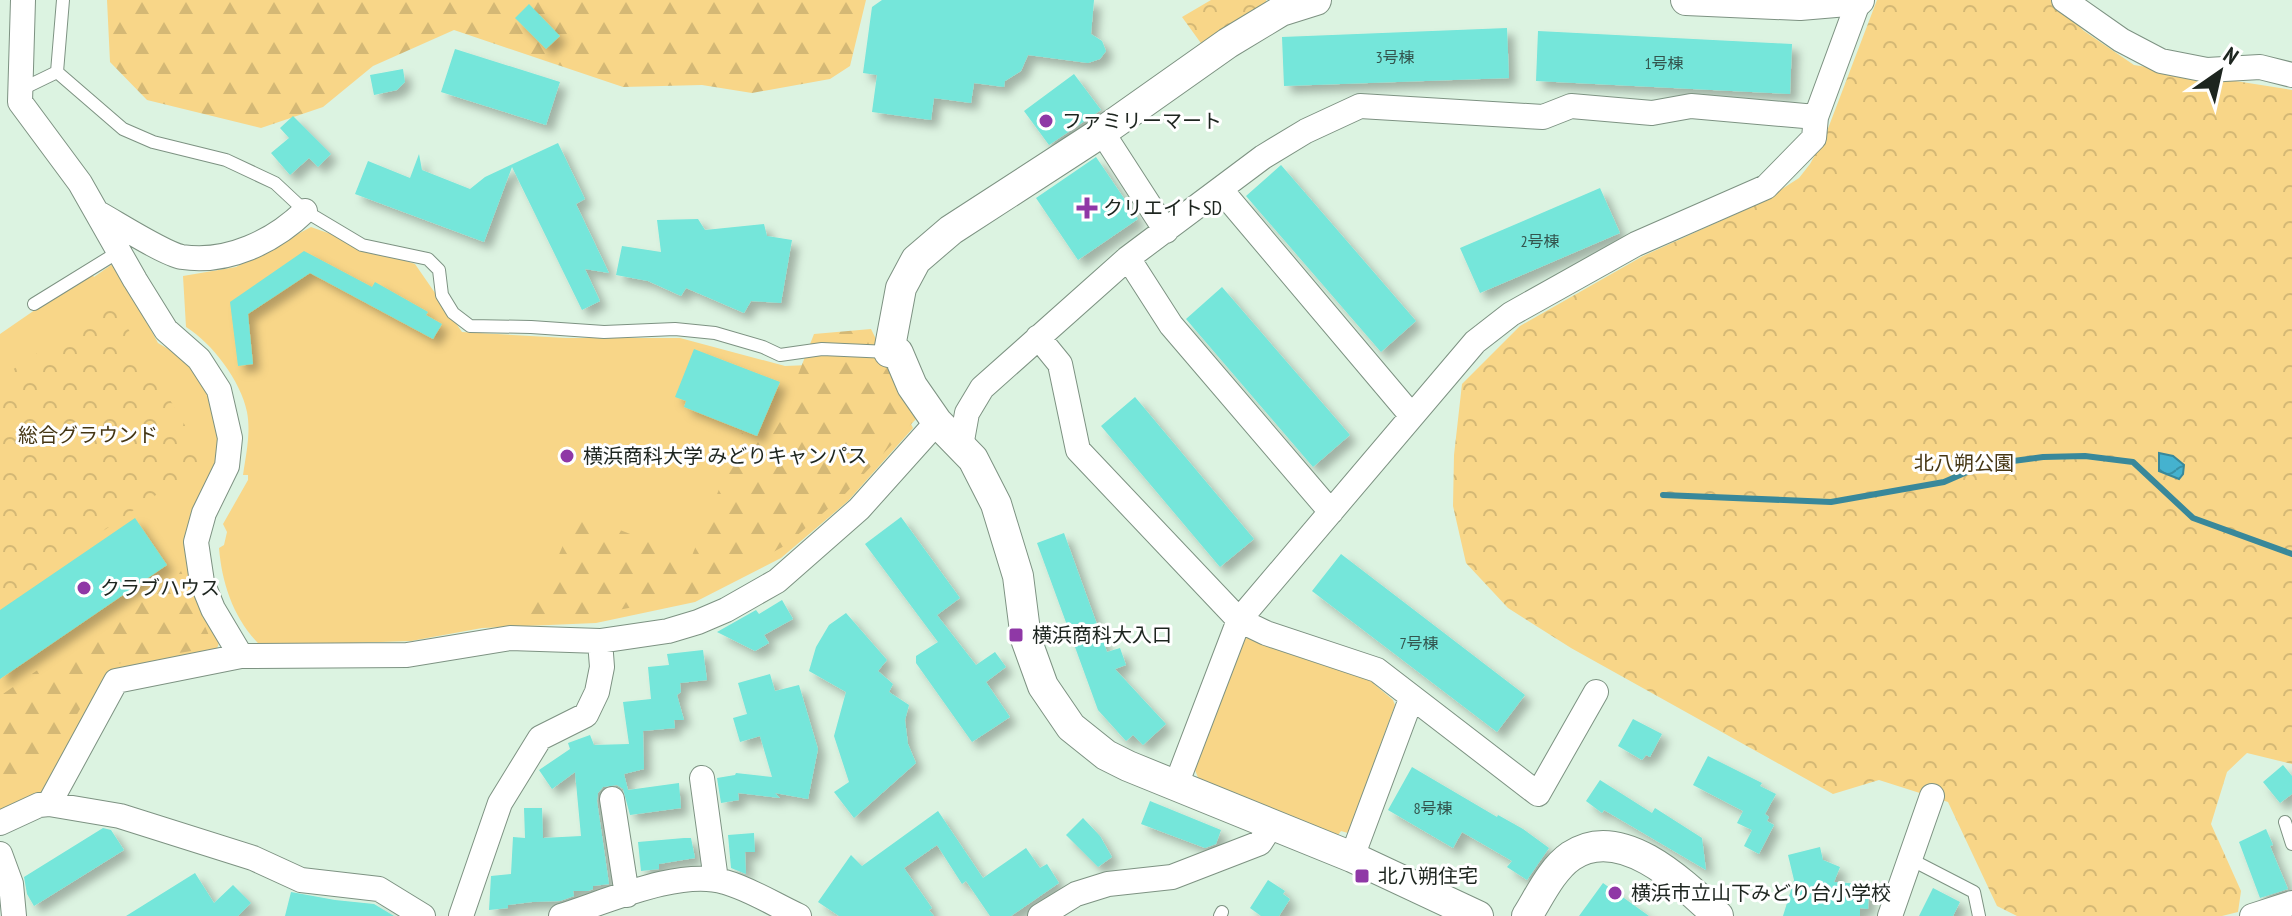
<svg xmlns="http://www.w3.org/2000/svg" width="2292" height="916" font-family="'PT Sans Narrow','Noto Sans JP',sans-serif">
	<defs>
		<pattern id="forest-firs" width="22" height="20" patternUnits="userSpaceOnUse" patternTransform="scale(2)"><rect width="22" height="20" fill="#f8d688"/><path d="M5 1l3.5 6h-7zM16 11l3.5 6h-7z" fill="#d4b875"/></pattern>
		<pattern id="park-crowns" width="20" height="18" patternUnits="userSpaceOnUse" patternTransform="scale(2)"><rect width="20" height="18" fill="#f8d688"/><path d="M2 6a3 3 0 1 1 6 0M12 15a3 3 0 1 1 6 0" fill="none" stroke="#d4b875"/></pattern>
		<pattern id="water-waves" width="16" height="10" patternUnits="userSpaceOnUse" patternTransform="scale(2)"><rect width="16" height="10" fill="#45b2cf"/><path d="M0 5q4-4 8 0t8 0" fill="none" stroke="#3991a7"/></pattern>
		<filter id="shadow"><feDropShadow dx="7" dy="7" stdDeviation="4" flood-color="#0004"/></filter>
	</defs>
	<rect width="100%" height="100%" fill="#dcf3e1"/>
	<path fill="#f8d688" d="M311 227 415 264 462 332 566 338H680L785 366 881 362 913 428 848 501 781 558 695 602 596 623 482 628 411 641 261 646C234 620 222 584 219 548L224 545 227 532 223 524 248 480V475H243C246 454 251 433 247 412 241 381 212 343 186 327L183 276 236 267Z
		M111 265 116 266 158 343 185 359 206 386 220 436 216 469 194 514 219 643 212 662 112 685 37 801 0 813V334L90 272 94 277Z
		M1251 637 1374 680V684L1393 700 1395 705 1348 833 1341 831 1338 835 1199 780 1193 765 1240 640Z"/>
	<path fill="url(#forest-firs)" d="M107 0H866L850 66 830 79 752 93 702 85 623 87 454 30 373 66 323 107 261 128 147 100 110 62Z
		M871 329 916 419 844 495 786 545 696 595 587 616 515 615 557 559 577 513 691 558 742 433 766 445 794 385 814 334Z
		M181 571 214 647 105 666 57 749 0 794V696Z"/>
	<path fill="url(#park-crowns)" d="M1211 0H1266L1267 3 1203 46 1182 17Z
		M1877 0H2052L2084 31 2134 65 2292 90V764L2247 753 2227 772 2211 824 2241 891 2238 912 2222 916H2017L1997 906 1948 802 1879 780 1833 794 1571 648 1508 608 1466 563 1453 506 1454 455 1462 384 1520 326 1643 256 1760 203 1799 178 1810 164 1824 139Z
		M113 303 206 461 0 601V378Z"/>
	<path fill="url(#water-waves)" stroke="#39889a" stroke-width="2" d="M2159 453 2173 456 2184 465 2183 474 2179 479 2159 471Z"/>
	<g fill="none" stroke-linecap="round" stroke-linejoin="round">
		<path stroke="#39889a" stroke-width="6" d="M1663 495 1831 502 1944 482 1983 465 2043 457 2085 456 2133 462 2193 518 2292 554"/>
	</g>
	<path fill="#74e6da" filter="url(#shadow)" d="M882 0H1094L1091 34 1102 41 1106 51 1100 59 1088 63 1028 55 1021 71 1005 81 1004 87 974 83 971 103 934 98 931 120 872 112 877 75 863 73 872 7Z
		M529 4 560 36 546 49 515 18Z
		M1507 28 1509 78 1284 86 1282 37Z
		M1538 31 1792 44 1790 94 1536 81Z
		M455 49 560 82 546 125 441 92Z
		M403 69 405 82 397 90 374 95 370 75Z
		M1074 74 1101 110 1049 145 1024 111Z
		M293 116 331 154 318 167 309 158 290 175 271 153 289 138 280 128Z
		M558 143 585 199 576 204 609 273 585 269 600 301 582 310 512 167 484 242 355 194 368 161 410 178 419 154 422 170 470 189 485 177Z
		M1096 157 1138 219 1078 260 1036 198Z
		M1281 165 1416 321 1381 352 1246 196Z
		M1600 188 1620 233 1480 293 1460 248Z
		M698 219 705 230 764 224 767 236 792 240 781 303 751 301 744 313 686 288 681 296 648 281 616 275 622 246 661 252 657 220Z
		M304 251 372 287 375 282 428 312 426 315 442 324 433 339 310 273 248 314 253 364 238 366 230 302Z
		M1222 287 1350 435 1313 467 1186 319Z
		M694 349 780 382 757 436 684 407 686 401 675 397Z
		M1135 397 1254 539 1220 567 1101 426Z
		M901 517 960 598 937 615 976 665 995 652 1006 667 986 682 1010 717 972 742 916 663V656L938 642 865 544Z
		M135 518 167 565 0 679V610Z
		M1064 533 1107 652 1120 648 1126 665 1115 669 1166 724 1143 745 1133 735 1126 741 1098 710 1037 543Z
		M1341 554 1525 695 1497 732 1312 591Z
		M782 600 793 619 764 635 769 643 755 651 717 632 756 610 759 614Z
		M846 613 887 660 878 671 893 684 889 692 909 705 905 720 908 744 916 763 854 818 834 792 849 782 834 736 846 692 809 671 816 647 829 625Z
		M703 650 707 680 680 683 681 692 677 695 684 720H674L675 728 643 731 644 769 624 774 628 790 679 783 681 808 630 815 623 789 617 785 603 787 598 793 597 801 609 884 593 886V889L588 891H573L574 896 560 901 532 902 508 905V908L489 910 491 876 511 874 513 837 525 838 524 808H542L543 838 581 836 575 772 552 789 539 770 570 749 568 743 590 735 594 745 629 744 623 702 651 699 648 667 669 665 667 654Z
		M770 674 775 691 799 685 818 749 808 799 775 793 780 798 738 793 739 800 721 803 717 778 735 775 736 773 772 777 760 736 740 742 733 718 747 714 738 683Z
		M1633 719 1662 734 1650 757 1646 755 1642 760 1618 746Z
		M1708 756 1762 783 1760 786 1776 794 1765 814 1769 817 1767 821 1774 825 1759 854 1744 846 1752 830 1737 823 1743 811 1693 785Z
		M2283 765 2292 776V794L2280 803 2263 782Z
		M1412 767 1497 817 1498 815 1523 829 1549 848 1527 880 1507 867 1512 861 1462 832 1453 848 1388 810Z
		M1600 780 1652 813 1655 808 1702 838 1706 870 1604 810 1602 813 1586 801Z
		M1150 801 1221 830 1216 844 1205 848 1141 824Z
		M938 811 983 878 1026 848 1040 868 1047 864 1059 883 1011 916H990L966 881 962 884 937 845 904 868 932 908 929 910 934 916H839L818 902 851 855 862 866Z
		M1083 818 1100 836 1112 857 1098 867 1066 835Z
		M103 828 111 830 124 850 34 906 27 894 24 877Z
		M2266 829 2273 845 2270 846 2288 889 2260 898 2239 842Z
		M754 833 755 852H745L746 874 731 868 728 835Z
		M684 838H691L695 858 659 864V869L641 871 638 842Z
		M1820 847 1823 860 1840 867 1834 882 1862 884V891H1869L1868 909 1860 908V916H1783L1794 880 1788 855Z
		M195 873 214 903 233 885 251 903 238 916H126Z
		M1268 880 1285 891 1283 894 1290 899 1279 916H1261L1250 908Z
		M1603 883 1649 916H1579Z
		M1933 888 1960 902 1953 916H1919Z
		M291 892 335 900 374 904 394 916H285Z"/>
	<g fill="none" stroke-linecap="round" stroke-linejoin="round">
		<defs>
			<path id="service" d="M57 72 123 129 153 142 226 160 275 183 305 211 362 245 428 259 439 270 442 295 453 313 470 326 531 327 604 332 675 329 715 333 763 347 780 355 822 349 889 352
				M20 90 57 72 63 0
				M34 304 120 251
				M2285 822 2292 844
				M1910 859 1974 892 1979 916
				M1220 916 1222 912"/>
			<path id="minor" d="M23 0 20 102 80 183 135 280 166 330 199 359 219 390 230 438 227 466 204 513 196 542 202 582 213 609 241 656
				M2064 0 2121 40 2161 61 2207 70 2260 67 2292 75
				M1102 132 1166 231
				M1221 190 1411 415
				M100 214C118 224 165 254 182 257 228 264 274 241 305 211
				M1128 258 1171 325 1331 512
				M1038 337 1060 364 1078 450 1239 620 1266 633 1377 670 1538 794 1596 692
				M961 446 967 413 982 388 1128 258 1263 157 1306 131 1360 106 1543 117 1571 106 1652 113 1691 106 1816 117 1859 0
				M702 778 716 880
				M1176 785 1239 620 1475 342 1511 314 1636 244 1766 187 1814 138 1816 117
				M612 799 627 895
				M49 804 116 681 241 656 407 655 510 638 600 641 668 631 698 622 726 610 777 581 859 509 937 422
				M0 823 39 805 49 804 120 816 253 858 301 880 379 889 423 916
				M0 854 11 884 14 916
				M1352 857 1411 699
				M461 916 500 803 540 738 586 715 597 692 602 667 600 641
				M561 916C606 902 680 868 725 882 750 889 775 905 799 916
				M1040 916 1076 894 1108 884 1172 877 1260 843 1273 823
				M1890 916 1932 796
				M2252 916 2292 903"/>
			<path id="tertiary" d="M1316 0 1281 11 1228 43 1102 132 951 230 916 260 901 288 889 352 898 353 912 386 937 422 973 459 996 504 1018 576 1026 639 1043 686 1071 727 1106 755 1128 766 1352 857 1478 916
				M1686 0 1800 5 1859 0
				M1527 916C1539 897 1552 869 1571 856 1621 822 1683 883 1718 916"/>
		</defs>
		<use href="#service" stroke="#7d9282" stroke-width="14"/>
		<use href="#minor" stroke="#7d9282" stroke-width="26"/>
		<use href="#tertiary" stroke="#7d9282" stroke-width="32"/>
		<use href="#service" stroke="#fff" stroke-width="12"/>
		<use href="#minor" stroke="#fff" stroke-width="24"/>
		<use href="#tertiary" stroke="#fff" stroke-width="30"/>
	</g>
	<g fill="#8f38a6" stroke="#fff" stroke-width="3">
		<circle cx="1046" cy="121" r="8"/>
		<path d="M1083 196h8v8h8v8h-8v8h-8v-8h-8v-8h8z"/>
		<circle cx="567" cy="456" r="8"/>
		<circle cx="84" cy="588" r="8"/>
		<rect x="1008" y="627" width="16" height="16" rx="4"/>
		<rect x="1354" y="868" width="16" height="16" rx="4"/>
		<circle cx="1615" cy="893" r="8"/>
	</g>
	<g text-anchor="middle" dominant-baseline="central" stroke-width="6" stroke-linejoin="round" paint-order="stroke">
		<g font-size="16" fill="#33554e">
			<text x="1395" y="57">3号棟</text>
			<text x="1664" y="63">1号棟</text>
			<text x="1540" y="241">2号棟</text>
			<text x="1419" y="643">7号棟</text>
			<text x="1433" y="808">8号棟</text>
		</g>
		<g font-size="20" fill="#1d251f" stroke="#fff" text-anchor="start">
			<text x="1062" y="121">ファミリーマート</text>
			<text x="1103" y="208">クリエイトSD</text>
			<text x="583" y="456">横浜商科大学 みどりキャンパス</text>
			<text x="100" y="588">クラブハウス</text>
			<text x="1032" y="635">横浜商科大入口</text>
			<text x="1378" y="876">北八朔住宅</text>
			<text x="1631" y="893">横浜市立山下みどり台小学校</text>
		</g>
		<g font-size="20" fill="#463715" stroke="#fff">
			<text x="88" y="435">総合グラウンド</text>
			<text x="1964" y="463">北八朔公園</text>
		</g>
	</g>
	<g transform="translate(2220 72) rotate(34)" stroke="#ffffff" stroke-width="6" paint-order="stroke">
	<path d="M0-6L14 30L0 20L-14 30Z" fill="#1d251f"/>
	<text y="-12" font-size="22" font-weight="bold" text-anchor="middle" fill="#1d251f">N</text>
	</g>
</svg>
